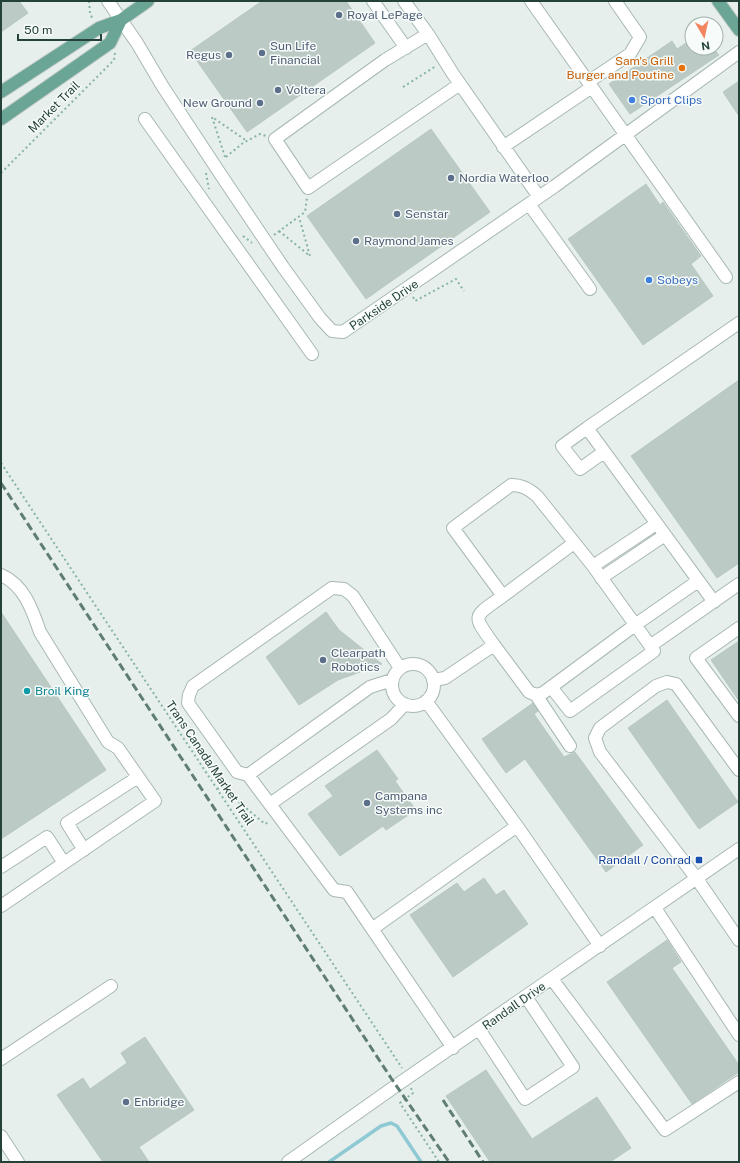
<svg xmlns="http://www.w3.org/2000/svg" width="740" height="1163" font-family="'Public Sans',sans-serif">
	<rect width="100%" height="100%" fill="#e6efeb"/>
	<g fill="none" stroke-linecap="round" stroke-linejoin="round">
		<path stroke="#8ec9d4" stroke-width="3.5" d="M329 1162 381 1126 391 1123 397 1126 421 1162"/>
	</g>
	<path fill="#bbcac4" stroke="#b8c9c2" d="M1 1H19L28 13 1 32Z
		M262 1H346L375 43 247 132 190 51Z
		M692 39V48H713L719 55 630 114 609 84 672 41 677 49Z
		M739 81V116L723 92Z
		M431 129 490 212 366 299 307 216Z
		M646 184 660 205 663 202 701 256 691 264 713 296 643 345 568 239Z
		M739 380V563L717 578 631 456Z
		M1 612 106 770 1 839Z
		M326 612 339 630 382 664 338 680 299 705 266 657Z
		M739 641V701L711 660Z
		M667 700 738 802 699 829 628 728Z
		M533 703 538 711 534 714 564 757 575 752 643 845 606 872 525 759 506 773 482 739Z
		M377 750 398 779 395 781 416 810 386 830 383 826 340 856 308 814 333 796 325 786Z
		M484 878 496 895 504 890 528 924 453 977 410 915 457 883 464 892Z
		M667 940 681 962 672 968 739 1065V1072L692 1104 607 982Z
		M145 1037 194 1110 139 1147 149 1162H103L57 1095 83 1078 90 1089 127 1063 121 1053Z
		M486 1070 532 1139 597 1097 631 1148 610 1162H490L446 1096Z"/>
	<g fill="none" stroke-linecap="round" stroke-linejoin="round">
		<defs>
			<path id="minor" d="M108 1 137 43 163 87 221 175 283 267 320 318 332 331 343 332 555 186 739 52
				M373 1 406 48
				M404 1 428 34 453 74 539 197
				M531 1 726 277
				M428 34 385 60 275 139 308 188 460 84
				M588 82 630 54 640 37 615 1
				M145 119 312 354
				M503 147 592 87
				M529 204 590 289
				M587 428 562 446 580 469 604 452
				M593 566 656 524
				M1 575C24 585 32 609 40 632L108 742 118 748 155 801 1 906
				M601 578 665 535
				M714 602 587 428 739 323
				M739 628 696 658 739 716
				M494 645C472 614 472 618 503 596
				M650 646 739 584
				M392 685a21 21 0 1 1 42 0a21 21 0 1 1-42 0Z
				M400 668 353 596 344 589 332 588 193 686 189 695 188 703 237 772 248 775 334 890 347 892 453 1048
				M433 680 445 678 494 645 529 692 536 695 543 693 635 625 698 581
				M551 687 570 711 654 651 593 566 537 496C529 489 522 485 511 485L453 528 503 596 574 543
				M536 695 570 746
				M426 701 517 826 600 946
				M739 770 676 684 667 682 656 686 600 728 595 738 600 752 697 879 739 940
				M248 775 370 687 392 680
				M270 804 391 719 405 704
				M84 850 67 823 138 777
				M1 867 47 837 64 863
				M655 908 739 1035
				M372 929 517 826
				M552 979 665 1130 739 1082
				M479 1029 525 1099 573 1067 526 997
				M1 1059 111 986
				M1 1136 18 1162
				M288 1162 397 1085 739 849"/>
			<path id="major" d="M718 1 739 30
				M1 92 99 28 121 20 148 1
				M1 119 110 43 121 20"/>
		</defs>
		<use href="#minor" stroke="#a8b8b2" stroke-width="14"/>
		<use href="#major" stroke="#c2cac8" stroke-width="14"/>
		<path stroke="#86b3a5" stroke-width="2" stroke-dasharray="2 3" stroke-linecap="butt" d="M89 1 90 13 93 20
			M403 87 436 66
			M225 157 212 117 247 141
			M226 157 243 143 260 134 266 136
			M1 173 114 60 115 53
			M206 173 209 189
			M279 231 310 256 299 217
			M274 235 305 212 307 198
			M243 236 252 243
			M413 297 415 301 456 279 464 291
			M1 463 402 1068
			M217 789 226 786 234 798 265 824 269 822
			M411 1088 413 1093 400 1103 439 1162"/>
		<use href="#minor" stroke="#fff" stroke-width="12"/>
		<use href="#major" stroke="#6aa596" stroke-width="12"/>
		<path stroke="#5f7d75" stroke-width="3" stroke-dasharray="8 4" stroke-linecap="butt" d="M1 483 391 1078 449 1162
			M443 1100 483 1162"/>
	</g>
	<g fill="#5c6f8a" stroke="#f7fbf9" stroke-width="1.5">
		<circle cx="339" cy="15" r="4"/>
		<circle cx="262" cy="53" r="4"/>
		<circle cx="229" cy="55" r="4"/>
		<circle cx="278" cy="90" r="4"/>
		<circle cx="260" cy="103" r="4"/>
		<circle cx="451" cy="178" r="4"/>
		<circle cx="397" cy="214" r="4"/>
		<circle cx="356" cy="241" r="4"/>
		<circle cx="323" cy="660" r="4"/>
		<circle cx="367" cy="803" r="4"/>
		<circle cx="126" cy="1102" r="4"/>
	</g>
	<circle fill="#e8710a" stroke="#f7fbf9" stroke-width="1.5" cx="682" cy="68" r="4"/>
	<g fill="#3f7fe0" stroke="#f7fbf9" stroke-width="1.5">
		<circle cx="632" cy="100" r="4"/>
		<circle cx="649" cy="280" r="4"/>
	</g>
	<circle fill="#0f9aa8" stroke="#f7fbf9" stroke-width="1.5" cx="27" cy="691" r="4"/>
	<rect fill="#1a4fb4" stroke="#f7fbf9" stroke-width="1.5" x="695" y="856" width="8" height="8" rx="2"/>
	<g text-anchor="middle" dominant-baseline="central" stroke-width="3" stroke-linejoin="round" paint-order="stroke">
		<g font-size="12" fill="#4e5e75" stroke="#f7fbf9" text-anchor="start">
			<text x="347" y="15">Royal LePage</text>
			<text x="270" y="46">Sun Life<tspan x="270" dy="14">Financial</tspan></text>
			<text x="221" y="55" text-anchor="end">Regus</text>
			<text x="286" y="90">Voltera</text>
			<text x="252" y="103" text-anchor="end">New Ground</text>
			<text x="459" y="178">Nordia Waterloo</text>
			<text x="405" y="214">Senstar</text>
			<text x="364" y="241">Raymond James</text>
			<text x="331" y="653">Clearpath<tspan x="331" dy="14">Robotics</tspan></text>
			<text x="375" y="796">Campana<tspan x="375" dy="14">Systems inc</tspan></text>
			<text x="134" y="1102">Enbridge</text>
		</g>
		<g font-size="12" fill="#c56008" stroke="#f7fbf9" text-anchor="end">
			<text x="674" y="61">Sam's Grill<tspan x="674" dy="14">Burger and Poutine</tspan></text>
		</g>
		<g font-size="12" fill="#366cbe" stroke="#f7fbf9" text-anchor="start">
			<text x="640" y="100">Sport Clips</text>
			<text x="657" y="280">Sobeys</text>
		</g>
		<g font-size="12" fill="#24423a" stroke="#f7fbf9">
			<text transform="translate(54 107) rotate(-45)">Market Trail</text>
			<text transform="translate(384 305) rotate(-34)">Parkside Drive</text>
			<text transform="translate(210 763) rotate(56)">Trans Canada/Market Trail</text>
			<text transform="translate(514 1006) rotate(-35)">Randall Drive</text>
		</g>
		<g font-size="12" fill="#0d838f" stroke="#f7fbf9" text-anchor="start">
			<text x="35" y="691">Broil King</text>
		</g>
		<g font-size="12" fill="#164399" stroke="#f7fbf9" text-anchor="end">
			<text x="691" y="860">Randall / Conrad</text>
		</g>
	</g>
	<rect width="740" height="1163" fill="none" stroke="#24423a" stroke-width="4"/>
	<g transform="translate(704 36) rotate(171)"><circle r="19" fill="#f7fbf9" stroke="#a3b1ad"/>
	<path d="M0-3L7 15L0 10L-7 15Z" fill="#f4845f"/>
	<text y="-6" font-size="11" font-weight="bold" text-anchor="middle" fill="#24423a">N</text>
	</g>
	<path d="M18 34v6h83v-6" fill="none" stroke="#24423a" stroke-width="2"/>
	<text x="24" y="34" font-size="12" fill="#24423a" stroke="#f7fbf9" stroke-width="3" paint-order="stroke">50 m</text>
</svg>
